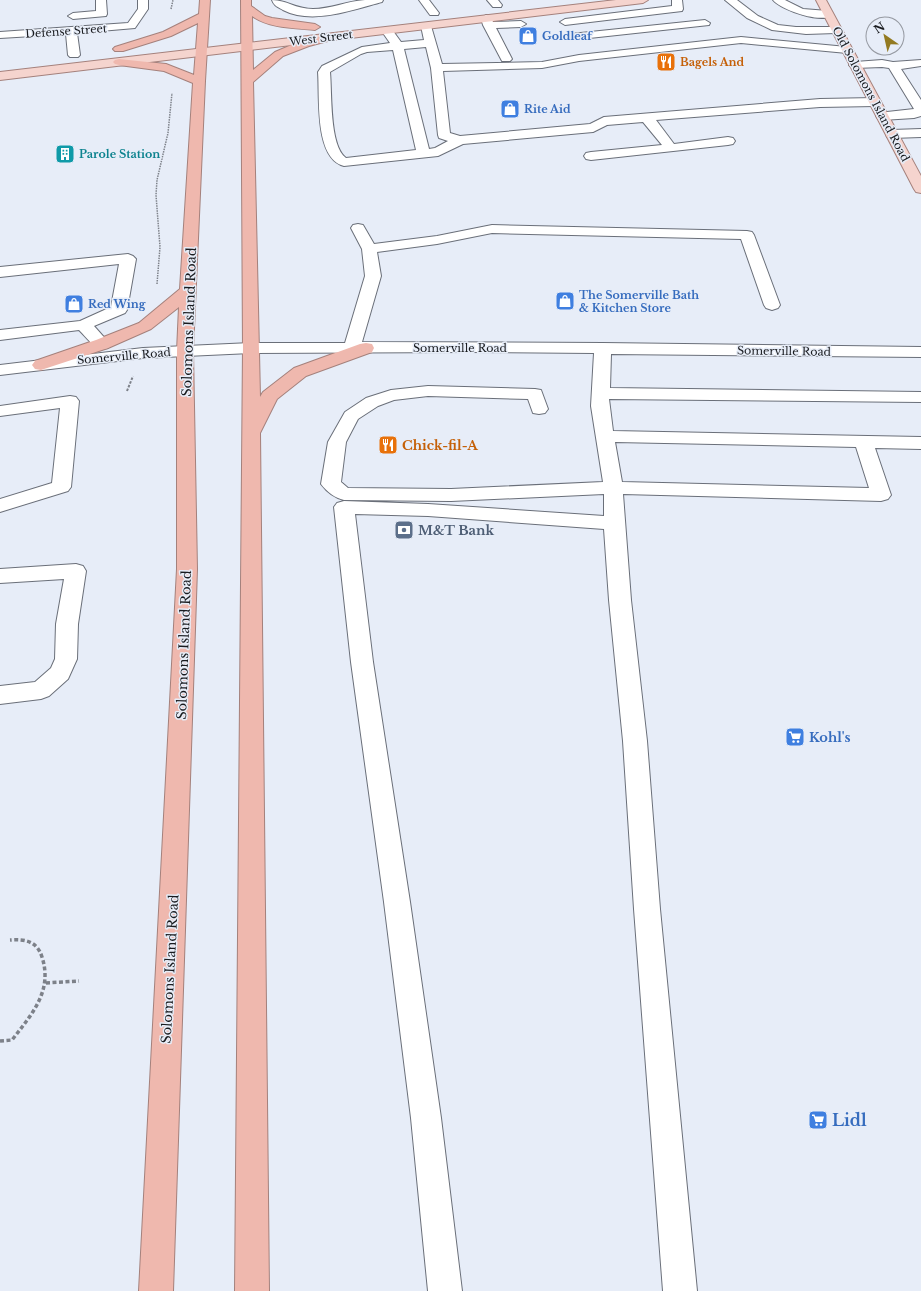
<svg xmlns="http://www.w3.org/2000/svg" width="921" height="1291" font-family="'Libre Baskerville',serif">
	<rect width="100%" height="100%" fill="#e7edf8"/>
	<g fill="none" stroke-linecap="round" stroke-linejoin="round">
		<defs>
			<path id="minor" d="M96 0H106L107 14 106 16 73 19 68 16 73 13 96 11Z
				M138 0H148V9L135 28 77 33 80 55 78 57H70L68 55 66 34 0 38V32L128 23 138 9Z
				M272 0C287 0 295 9 313 9 331 9 347 1 365 0 371 0 377 0 383 0L382 2C352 10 312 25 283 10 278 7 274 6 272 0Z
				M419 0H429L439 13 438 15H430Z
				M487 0H498L502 5 501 7H493Z
				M672 0H682L683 9 682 11 565 25 560 22 565 19 672 6Z
				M725 0H737L758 16 778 25 796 27H836L842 30 836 33 806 34 772 30 747 18Z
				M773 0H785L803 9 828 11 833 14C824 25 781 10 773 0Z
				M486 15 490 16 493 22 521 21 526 24 521 27 496 28 512 59 510 61H502L483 25 481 18Z
				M705 20 710 23 709 25 571 40 565 37 571 34Z
				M426 23 431 26 442 64 542 62 579 55 741 37 847 47 851 48 853 50 851 52 847 53 741 43 579 61 542 68 443 71 450 133 460 136 590 124 604 117 820 99 875 98 879 99 881 102 879 105 875 106 820 107 656 120 674 144 728 137 733 138 735 141 733 144 728 145 591 160 586 159 584 156 586 153 591 152 662 145 643 122 607 125 593 132 463 144 438 156 344 166C314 158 320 97 318 72L322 66 362 47 390 43 383 33 385 31H393L401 42 424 40 421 26ZM426 47 431 68 438 135 439 138 448 141 435 148 429 149 404 49ZM393 50 416 150 346 158C329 146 332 92 330 72L361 54 367 52Z
				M882 60 893 62 921 60V66L901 69 921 100V116L914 118 882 120 878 119 876 116 878 113 914 109 889 68 882 67 855 68 851 67 849 65 851 63 855 62Z
				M921 129V137L892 138 887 137 886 134 887 131 892 130Z
				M358 224 363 225 374 244 437 236 492 225 747 231 752 232 754 235 780 305 778 308 772 310 766 308 764 305 741 239 492 233 437 244 377 252 381 276 362 342 603 343 921 347V357L611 354 610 388 921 392V402L609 399 613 431 921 437V449L875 448 891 495 888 499 881 501 623 494 631 600 647 741 660 909 697 1291H663L634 909 623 741 609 600 604 529 428 516 355 514 373 662 410 902 441 1118 462 1291H428L411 1118 384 902 351 662 334 507 337 503 344 501 428 504 604 516V494L451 501 344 500C335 498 327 492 321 484L328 442 345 412 366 398 391 390 428 386 535 389 541 390 548 409 545 413 539 414 533 413 528 399 428 396 394 400 378 406 358 419 346 442 341 482 348 488 451 489 603 482 591 406 594 353 468 352 251 353 143 358 0 375V365L143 348 251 343H345L365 276 362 249 351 228 353 225ZM615 442 856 447 869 488 622 482Z
				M128 254 133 256 136 259 127 310 125 313 94 326 110 344 108 348C95 351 88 339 79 330L0 340V330L80 321 111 307 119 264 0 277V267Z
				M70 396 76 397 79 401 71 487 68 491 0 512V499L52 483 60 408 0 416V406Z
				M76 564 83 566 86 571 78 624 77 659 68 679 49 696 41 699 0 704V686L35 682 51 668 55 659 56 624 64 579 0 583V569Z"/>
			<path id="major" d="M616 0H648L643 3 0 80V72Z
				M816 0H826L921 176V193L916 192 914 189Z"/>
			<path id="highway" d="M200 0H210L205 81 193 351 197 569 173 1291H139L177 569V351L179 307 151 329 108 348 41 370 35 369 32 365 35 361 96 340 139 323 180 289 193 83 164 71 119 65 115 64 113 62 115 60 119 59 166 64 194 75 198 23 171 36 123 51H115L113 49 115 47 163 32 199 14Z
				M241 0H251V6L265 16 272 18 315 24 320 27 315 30C295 28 268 28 252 16L253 70 275 52 301 41 335 33 341 36 339 38 309 46 283 56 253 82 260 397 263 392 294 368 360 344 366 343 372 344 374 348 372 352 306 376 277 399 260 433 269 1291H235L243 348Z"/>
		</defs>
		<use href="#minor" stroke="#6a6f79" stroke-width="2"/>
		<use href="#major" stroke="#a4817c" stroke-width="2"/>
		<use href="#highway" stroke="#a4817c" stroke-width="2"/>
		<path stroke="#7d8189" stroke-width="1.5" stroke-dasharray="1.5 1" stroke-linecap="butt" d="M171 9 173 0
			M157 284 160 247 156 195 157 180 168 133 172 93"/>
		<path stroke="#7d8189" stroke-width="2" stroke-dasharray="2.5 1.5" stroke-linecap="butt" d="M127 391 133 376"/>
		<path stroke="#7d8189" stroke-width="3.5" stroke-dasharray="4 2.5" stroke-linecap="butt" d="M46 983 79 981
			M0 1041 12 1040C32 1014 53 991 42 957 37 941 25 939 10 940"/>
		<use href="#minor" fill="#fff" fill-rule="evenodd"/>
		<use href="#major" fill="#f5d4ce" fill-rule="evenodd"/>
		<use href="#highway" fill="#efb8ae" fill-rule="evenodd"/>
	</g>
	<defs>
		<symbol id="shop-square" viewBox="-11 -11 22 22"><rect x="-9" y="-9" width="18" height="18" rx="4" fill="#3f7fe0" stroke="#e7edf8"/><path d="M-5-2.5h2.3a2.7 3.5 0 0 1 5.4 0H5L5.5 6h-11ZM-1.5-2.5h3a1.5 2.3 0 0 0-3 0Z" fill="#fff"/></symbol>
		<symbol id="restaurant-square" viewBox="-11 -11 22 22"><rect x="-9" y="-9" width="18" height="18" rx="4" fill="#e8710a" stroke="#e7edf8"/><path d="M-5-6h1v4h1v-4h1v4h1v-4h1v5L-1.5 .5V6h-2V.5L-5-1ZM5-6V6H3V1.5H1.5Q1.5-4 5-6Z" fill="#fff"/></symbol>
		<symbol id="building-square" viewBox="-11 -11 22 22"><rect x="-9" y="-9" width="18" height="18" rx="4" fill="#0f9aa8" stroke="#e7edf8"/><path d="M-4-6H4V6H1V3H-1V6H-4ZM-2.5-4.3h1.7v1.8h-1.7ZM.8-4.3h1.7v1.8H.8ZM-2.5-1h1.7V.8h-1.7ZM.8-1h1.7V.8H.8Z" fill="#fff"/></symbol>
		<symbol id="bank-square" viewBox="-11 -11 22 22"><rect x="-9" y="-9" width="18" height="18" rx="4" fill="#5c6f8a" stroke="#e7edf8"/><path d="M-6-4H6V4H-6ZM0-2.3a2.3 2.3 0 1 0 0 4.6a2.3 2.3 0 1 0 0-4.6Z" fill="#fff"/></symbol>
		<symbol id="supermarket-square" viewBox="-11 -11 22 22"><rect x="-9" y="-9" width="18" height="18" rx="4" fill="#3f7fe0" stroke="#e7edf8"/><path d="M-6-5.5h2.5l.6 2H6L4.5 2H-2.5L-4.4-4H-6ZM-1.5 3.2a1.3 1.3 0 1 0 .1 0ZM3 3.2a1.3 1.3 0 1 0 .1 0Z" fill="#fff"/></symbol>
	</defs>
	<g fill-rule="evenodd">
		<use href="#shop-square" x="517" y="25" width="22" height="22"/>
		<use href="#restaurant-square" x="655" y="51" width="22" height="22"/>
		<use href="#shop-square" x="499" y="98" width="22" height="22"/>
		<use href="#building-square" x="54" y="143" width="22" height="22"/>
		<use href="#shop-square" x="554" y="290" width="22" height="22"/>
		<use href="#shop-square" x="63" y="293" width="22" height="22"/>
		<use href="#restaurant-square" x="377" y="434" width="22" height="22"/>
		<use href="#bank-square" x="393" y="519" width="22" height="22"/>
		<use href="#supermarket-square" x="784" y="726" width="22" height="22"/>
		<use href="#supermarket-square" x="807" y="1109" width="22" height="22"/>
	</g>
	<g text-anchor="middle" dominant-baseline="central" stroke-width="3" stroke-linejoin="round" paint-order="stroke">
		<g font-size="11" fill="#191b1f" stroke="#e7edf8">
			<text transform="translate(66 31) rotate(-4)">Defense Street</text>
			<text transform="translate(321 38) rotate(-7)">West Street</text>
			<text transform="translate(871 94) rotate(62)">Old Solomons Island Road</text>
			<text x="460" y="348">Somerville Road</text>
			<text transform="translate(784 351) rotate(1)">Somerville Road</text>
			<text transform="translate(124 356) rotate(-5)">Somerville Road</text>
		</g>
		<g font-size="11" font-weight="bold" fill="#366cbe" stroke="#e7edf8" text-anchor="start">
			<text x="542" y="36">Goldleaf</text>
			<text x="524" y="109">Rite Aid</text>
			<text x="579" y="295">The Somerville Bath<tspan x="579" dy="13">&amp; Kitchen Store</tspan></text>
			<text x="88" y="304">Red Wing</text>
		</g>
		<g font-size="11" font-weight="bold" fill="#c56008" stroke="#e7edf8" text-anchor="start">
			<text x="680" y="62">Bagels And</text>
		</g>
		<g font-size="11" font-weight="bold" fill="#0d838f" stroke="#e7edf8" text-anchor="start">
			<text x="79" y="154">Parole Station</text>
		</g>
		<g font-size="13" fill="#191b1f" stroke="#e7edf8">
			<text transform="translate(189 322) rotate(-88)">Solomons Island Road</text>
			<text transform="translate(184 645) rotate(-88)">Solomons Island Road</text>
			<text transform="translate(170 969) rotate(-87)">Solomons Island Road</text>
		</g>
		<g font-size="13" font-weight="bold" fill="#c56008" stroke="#e7edf8" text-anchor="start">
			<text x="402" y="445">Chick-fil-A</text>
		</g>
		<g font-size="13" font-weight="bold" fill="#4e5e75" stroke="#e7edf8" text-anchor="start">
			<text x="418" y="530">M&amp;T Bank</text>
		</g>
		<g font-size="13" font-weight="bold" fill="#366cbe" stroke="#e7edf8" text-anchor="start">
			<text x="809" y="737">Kohl's</text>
		</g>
		<g font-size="16" font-weight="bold" fill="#366cbe" stroke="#e7edf8" text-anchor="start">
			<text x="832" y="1120">Lidl</text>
		</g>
	</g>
	<g transform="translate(885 36) rotate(326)"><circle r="19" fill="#e7edf8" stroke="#9599a1"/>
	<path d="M0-3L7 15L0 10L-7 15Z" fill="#937a21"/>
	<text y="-6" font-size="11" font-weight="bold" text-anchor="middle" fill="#191b1f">N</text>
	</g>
</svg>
